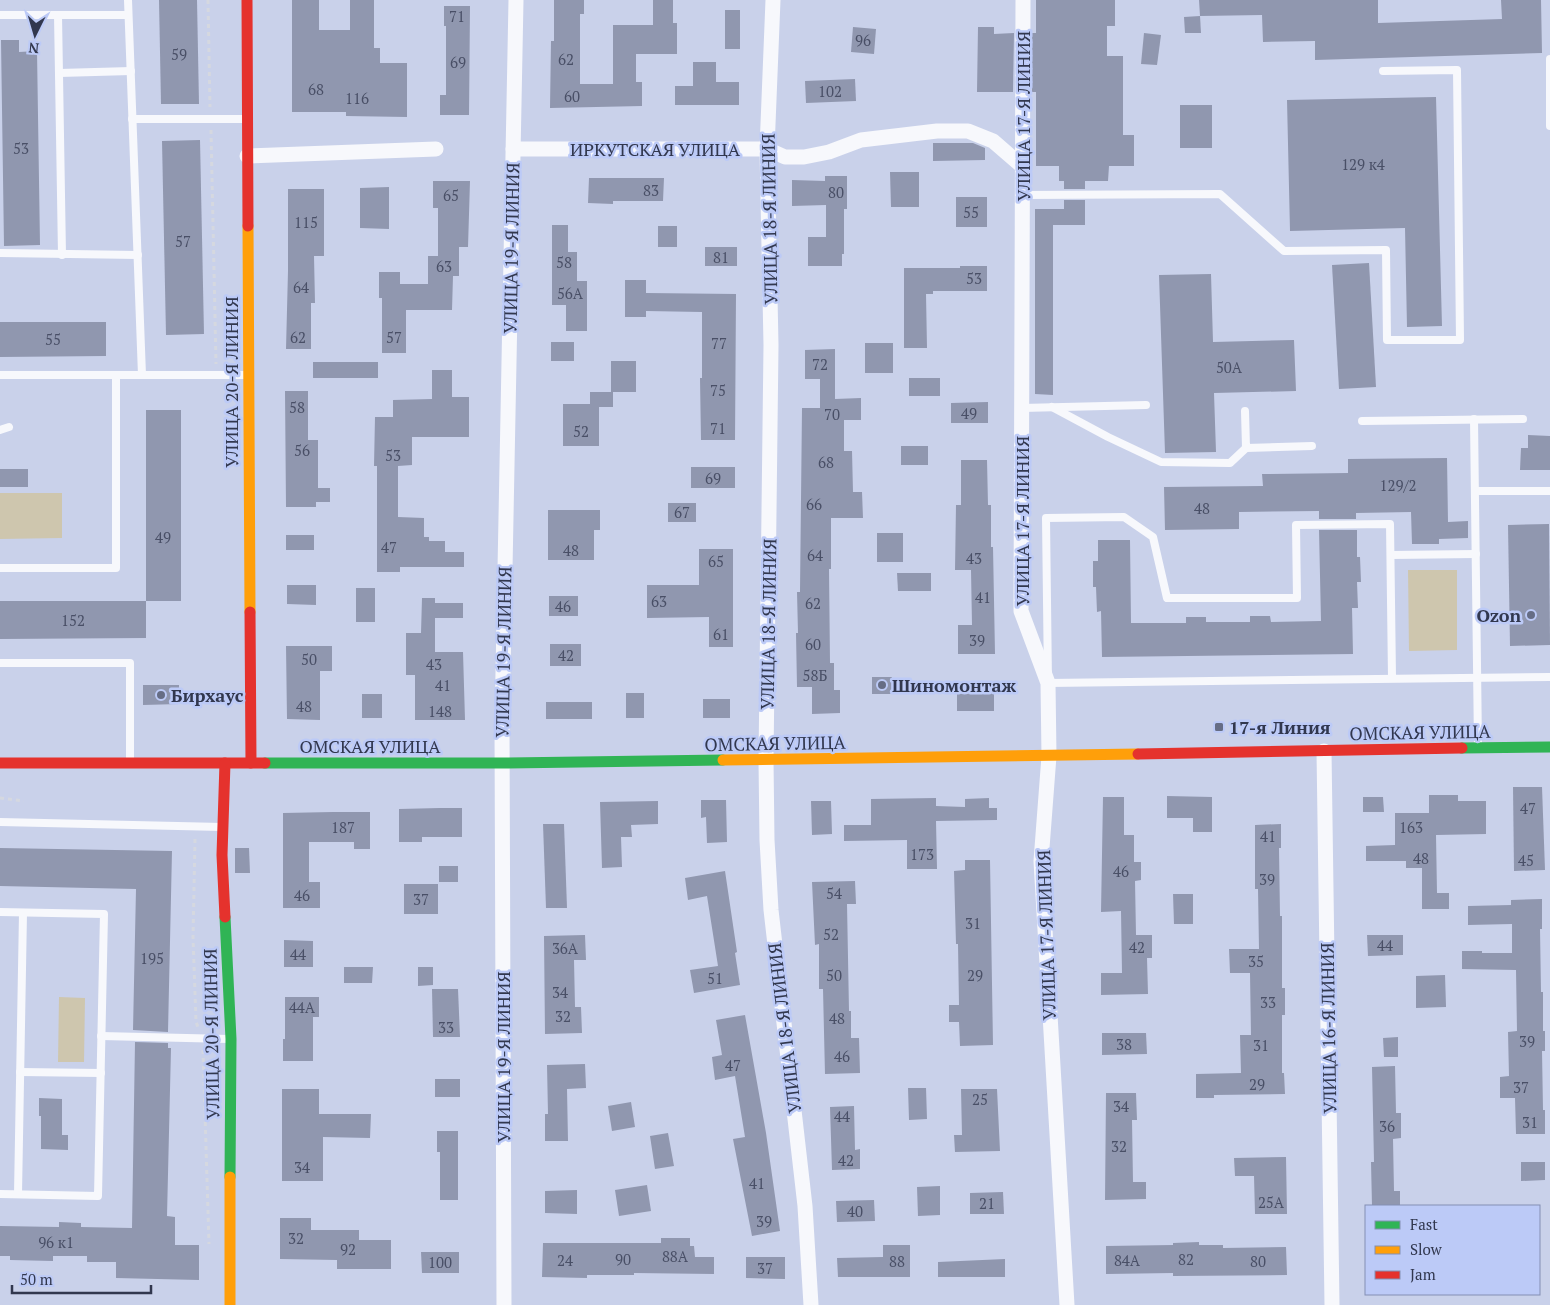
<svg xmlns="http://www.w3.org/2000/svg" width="1550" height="1305" font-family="'PT Serif',serif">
  <rect width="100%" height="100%" fill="#c9d1ea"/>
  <g fill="#cec6ae">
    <polygon points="0,493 62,493 62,538 0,539"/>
    <polygon points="1408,570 1457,570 1457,650 1409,651"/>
    <polygon points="59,997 85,998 84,1062 58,1062"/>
  </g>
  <g fill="#9097af">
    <polygon points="159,0 197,0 199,104 161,104"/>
    <polygon points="292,0 319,0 319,30 350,30 350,0 374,0 374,48 380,48 380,63 407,63 407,117 346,116 346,112 292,112"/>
    <polygon points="554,0 584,0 584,14 580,14 580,84 613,84 613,25 653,25 653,0 673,0 673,23 677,23 677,54 636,54 636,82 642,82 642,106 550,108 551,41 554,41"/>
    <polygon points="1036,0 1115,0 1115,26 1107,26 1107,56 1123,56 1123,135 1134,135 1134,166 1109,166 1108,181 1085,181 1085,189 1064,189 1064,181 1059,181 1059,166 1036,166 1036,92 1032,92 1032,33 1036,33"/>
    <polygon points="1199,0 1378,0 1378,23 1502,19 1501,0 1541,0 1542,53 1315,60 1315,41 1263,42 1262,15 1200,16"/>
    <polygon points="444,6 470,6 469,115 440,115 440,95 446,95 446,26 444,26"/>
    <rect x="725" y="10" width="15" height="39"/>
    <polygon points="1200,16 1201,33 1185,33 1184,17"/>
    <polygon points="853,27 876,29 874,54 851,52"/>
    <polygon points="978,27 994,27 994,34 1014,33 1013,92 977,92"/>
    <polygon points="1144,33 1161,35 1157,65 1141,64"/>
    <polygon points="1,40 19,40 19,52 37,51 40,245 4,246"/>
    <polygon points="693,62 716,62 716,82 739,82 739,105 675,105 675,86 693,86"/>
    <polygon points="855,79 856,101 806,103 805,81"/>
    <polygon points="1436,97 1442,326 1407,327 1405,228 1290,231 1287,100"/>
    <rect x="1180" y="105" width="32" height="43"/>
    <polygon points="200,140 204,334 166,335 162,141"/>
    <polygon points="933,143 973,143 985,148 985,160 933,161"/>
    <polygon points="890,172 919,172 919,207 891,207"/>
    <polygon points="825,176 847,176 847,209 844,209 844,254 842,254 842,266 808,266 808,237 826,237 826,205 792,206 792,180 825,181"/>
    <polygon points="589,178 664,178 663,201 613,201 613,204 588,203"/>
    <polygon points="433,181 470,181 468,247 459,247 459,276 453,276 452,310 406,310 406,353 382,353 382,298 379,298 379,272 400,272 400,284 428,284 428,256 438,256 438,208 433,208"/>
    <polygon points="389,187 389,229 360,228 360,188"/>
    <polygon points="288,189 324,189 324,256 314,256 315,303 311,303 311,349 286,349 288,271"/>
    <rect x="956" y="197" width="31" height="30"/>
    <polygon points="1064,200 1085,200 1085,225 1053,225 1053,395 1035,394 1035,209 1064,209"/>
    <polygon points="552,225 568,225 568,252 577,252 577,281 587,281 587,331 566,331 566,305 552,305"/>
    <rect x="658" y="226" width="19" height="21"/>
    <rect x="705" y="247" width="32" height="19"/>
    <polygon points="1369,263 1376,387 1339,389 1332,265"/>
    <polygon points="960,266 987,266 987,291 933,291 933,294 926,294 927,348 904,348 904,268 960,268"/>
    <polygon points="1211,274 1213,342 1294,340 1296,391 1214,393 1216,452 1165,453 1159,275"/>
    <polygon points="625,280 646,280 646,293 736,294 735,440 701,440 700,378 702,378 702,312 646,311 646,317 625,317"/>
    <polygon points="0,322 106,322 106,356 0,357"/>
    <rect x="551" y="342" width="23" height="19"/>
    <rect x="865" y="343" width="28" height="30"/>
    <polygon points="835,349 835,399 861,398 861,420 844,420 844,451 852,451 853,492 862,492 863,518 831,518 831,569 829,569 830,663 834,663 834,690 840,690 840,713 812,714 812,687 797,687 796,633 798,633 797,592 800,592 802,408 820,408 820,379 805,379 805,350"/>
    <rect x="611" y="361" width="25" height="31"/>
    <rect x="313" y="362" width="65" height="16"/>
    <polygon points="432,370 452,370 452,397 469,397 469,437 412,437 412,465 398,466 398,517 424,518 424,537 429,537 429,541 445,541 445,552 464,552 464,567 400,567 400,572 377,572 377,466 374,466 375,417 393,417 393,400 432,399"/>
    <rect x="909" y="378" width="31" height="18"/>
    <polygon points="285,391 308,391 308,440 318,440 318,488 330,488 330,502 316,502 316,507 286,507"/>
    <polygon points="590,392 613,392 613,407 599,407 599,446 563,446 563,404 590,404"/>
    <polygon points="988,402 988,423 951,423 951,403"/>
    <rect x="146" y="410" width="35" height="191"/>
    <polygon points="1528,435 1550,436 1550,470 1520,470 1521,448 1528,448"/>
    <rect x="901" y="446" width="27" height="19"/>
    <polygon points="1447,458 1448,522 1468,521 1468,538 1439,539 1439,544 1412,544 1411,512 1356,513 1356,519 1319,519 1319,511 1239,512 1239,529 1165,530 1164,487 1263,486 1262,474 1348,473 1348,459"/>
    <polygon points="961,460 987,460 988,505 991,505 991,547 993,547 995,654 958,654 958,625 972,625 971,570 955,570 956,505 961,505"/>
    <rect x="691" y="467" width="44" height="21"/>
    <rect x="0" y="469" width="28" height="18"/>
    <rect x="668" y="503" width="28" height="19"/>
    <polygon points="548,510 600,510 600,530 594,530 594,560 548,560"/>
    <polygon points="1549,524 1550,645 1510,646 1508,525"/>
    <polygon points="1319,530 1357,530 1357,557 1360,557 1361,582 1357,582 1358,608 1352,608 1353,654 1102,657 1101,611 1097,612 1096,587 1093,587 1093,561 1098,561 1098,540 1130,540 1131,623 1186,623 1186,617 1206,617 1206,622 1250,622 1250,616 1270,616 1271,622 1321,621"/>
    <rect x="877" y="533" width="26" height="29"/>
    <rect x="286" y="535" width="28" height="15"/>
    <polygon points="699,549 733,549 733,647 709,647 709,617 647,618 647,585 699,585"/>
    <polygon points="897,573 931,573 931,591 898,591"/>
    <polygon points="287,585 316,585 316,605 287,604"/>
    <rect x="356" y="588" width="19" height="34"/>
    <rect x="549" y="596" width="29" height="20"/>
    <polygon points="422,598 435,598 435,603 463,603 463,618 435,618 435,652 463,652 465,720 415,720 415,675 406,675 406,633 421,633"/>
    <polygon points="0,601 146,601 146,638 0,639"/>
    <rect x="550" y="644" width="31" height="22"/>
    <polygon points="286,646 332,646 332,671 320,671 320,720 287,719"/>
    <rect x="872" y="677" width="20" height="17"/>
    <polygon points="143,685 179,685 179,704 143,705"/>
    <rect x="957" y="691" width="37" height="20"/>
    <rect x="626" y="693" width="18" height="25"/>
    <rect x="362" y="694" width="20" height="24"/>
    <rect x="703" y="699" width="27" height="19"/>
    <rect x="546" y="702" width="46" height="17"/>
    <polygon points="1513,787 1542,787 1545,870 1514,871"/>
    <polygon points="1429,795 1458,795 1458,801 1486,801 1486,834 1436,835 1437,893 1449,893 1449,909 1422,909 1422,868 1406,868 1406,861 1366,861 1366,846 1395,845 1395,813 1429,813"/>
    <polygon points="1167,796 1212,797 1212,832 1193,832 1193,818 1167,818"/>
    <polygon points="1103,797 1124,797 1124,835 1134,835 1134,862 1141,862 1141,880 1135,881 1136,935 1152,935 1152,958 1147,958 1148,994 1101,995 1101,973 1122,973 1121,911 1101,912"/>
    <polygon points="1363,797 1383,797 1384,812 1363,812"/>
    <polygon points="936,798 936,806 965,807 965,799 989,798 989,808 997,808 997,820 936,821 937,869 907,869 907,840 844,841 844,825 871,825 871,799"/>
    <polygon points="701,800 726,800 727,842 707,843 706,817 701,818"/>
    <polygon points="658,801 658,824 631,825 632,837 621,837 622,867 602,868 600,802"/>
    <polygon points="811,801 831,801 832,834 812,835"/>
    <polygon points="440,808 462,808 462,837 422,837 422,842 399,842 399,809"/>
    <polygon points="333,812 370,812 370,849 354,849 354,842 309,842 309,882 320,882 320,908 283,908 283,813"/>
    <polygon points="543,824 564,824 567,908 546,908"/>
    <polygon points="1281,824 1281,848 1279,848 1280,916 1282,916 1282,988 1285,988 1285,1015 1282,1015 1282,1073 1284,1073 1285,1094 1214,1095 1214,1098 1196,1098 1196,1074 1241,1073 1240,1035 1251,1035 1250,973 1230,973 1229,949 1259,949 1258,889 1255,889 1255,825"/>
    <polygon points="0,848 172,851 168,1032 133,1030 136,889 0,886"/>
    <polygon points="235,848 249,848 250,873 235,873"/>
    <polygon points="965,860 990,860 993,1045 960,1046 959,1022 949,1022 949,1005 959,1005 958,944 956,944 954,871 965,870"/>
    <rect x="439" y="866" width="19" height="16"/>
    <polygon points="725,871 737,952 735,953 740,985 694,993 690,970 718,966 707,896 688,900 685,878"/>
    <polygon points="855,881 856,904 847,904 849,1011 851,1011 851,1038 859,1038 860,1073 825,1074 823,989 819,989 819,944 815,945 812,882"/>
    <rect x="404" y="884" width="34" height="30"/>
    <polygon points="1173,894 1193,894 1193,924 1174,924"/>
    <polygon points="1542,899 1542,929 1540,929 1541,992 1543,992 1543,1031 1545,1031 1545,1051 1542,1051 1543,1110 1545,1110 1545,1134 1516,1134 1515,1098 1500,1098 1500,1077 1509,1076 1508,1032 1517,1031 1516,970 1462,969 1462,951 1482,951 1482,953 1512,953 1512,924 1468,925 1468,906 1511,905 1511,900"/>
    <polygon points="585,935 586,960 574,960 575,1007 581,1007 582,1033 545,1034 544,936"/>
    <polygon points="1367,935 1403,935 1403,955 1368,956"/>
    <polygon points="284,940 313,941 313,967 284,967"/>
    <polygon points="344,967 373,967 372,983 344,983"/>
    <polygon points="418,967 433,967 433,985 418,986"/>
    <polygon points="1445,975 1446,1007 1416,1008 1416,976"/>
    <polygon points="432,989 458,989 460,1037 433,1037"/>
    <polygon points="285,997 319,997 319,1017 313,1017 313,1061 283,1061 283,1039 285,1039"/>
    <polygon points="745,1015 766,1133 780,1231 752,1236 733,1139 745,1137 735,1076 715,1080 712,1057 722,1055 716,1020"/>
    <polygon points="1102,1033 1146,1033 1147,1054 1102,1055"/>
    <polygon points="1398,1037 1398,1057 1384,1057 1383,1038"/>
    <polygon points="135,1042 168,1043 168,1048 171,1048 167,1216 175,1217 175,1245 199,1245 199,1280 116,1278 116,1262 87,1262 87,1256 53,1256 53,1261 10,1260 10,1256 0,1256 0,1226 59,1227 59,1222 81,1223 81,1227 132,1228"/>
    <polygon points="585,1064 586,1088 567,1089 568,1141 545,1141 545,1114 548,1114 547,1065"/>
    <polygon points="1395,1066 1396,1113 1401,1113 1401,1138 1393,1139 1394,1191 1400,1191 1400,1206 1372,1206 1371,1162 1374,1162 1372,1067"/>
    <rect x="435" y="1079" width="25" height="18"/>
    <polygon points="908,1088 926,1088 927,1119 909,1120"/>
    <polygon points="282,1089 319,1089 319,1114 371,1114 370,1138 323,1137 323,1181 282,1181"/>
    <polygon points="961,1089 997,1089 1000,1151 955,1152 954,1135 962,1135"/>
    <polygon points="1106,1093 1136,1093 1137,1120 1132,1120 1133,1182 1146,1182 1146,1199 1105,1200"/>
    <polygon points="39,1098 62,1099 62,1135 68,1135 68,1150 41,1149 41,1116 39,1116"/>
    <polygon points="631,1102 635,1127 612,1131 608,1106"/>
    <polygon points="854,1106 855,1150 860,1149 860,1169 832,1170 830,1107"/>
    <polygon points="437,1131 458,1131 458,1200 440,1200 440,1152 437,1152"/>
    <polygon points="668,1133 674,1166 655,1169 650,1136"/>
    <polygon points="1286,1157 1287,1214 1255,1214 1254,1176 1235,1176 1234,1158"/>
    <polygon points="1521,1162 1545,1162 1545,1180 1521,1181"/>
    <polygon points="647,1185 651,1211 619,1216 615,1190"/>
    <polygon points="940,1186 940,1215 918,1216 917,1187"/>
    <polygon points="577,1190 577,1214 545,1213 545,1191"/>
    <polygon points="1003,1192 1004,1214 970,1214 970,1193"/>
    <polygon points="874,1200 875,1221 837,1222 836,1201"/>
    <polygon points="280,1218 311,1218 311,1230 359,1230 359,1240 391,1240 391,1269 337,1269 337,1260 280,1259"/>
    <polygon points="661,1238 690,1238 690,1246 694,1246 695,1257 714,1257 714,1274 634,1273 634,1275 587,1275 587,1278 542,1277 543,1243 661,1243"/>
    <polygon points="1199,1242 1199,1245 1223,1245 1223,1248 1286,1247 1287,1275 1173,1276 1173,1273 1106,1274 1106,1246 1173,1245 1173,1243"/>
    <polygon points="883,1245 910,1245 910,1277 838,1277 837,1258 883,1257"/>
    <polygon points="421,1252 459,1252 459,1273 422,1273"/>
    <polygon points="746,1257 785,1257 785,1279 746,1278"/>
    <polygon points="1005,1259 1005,1277 938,1277 938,1262"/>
  </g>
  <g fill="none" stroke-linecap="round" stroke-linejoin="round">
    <g stroke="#d5d8e0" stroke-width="3" stroke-dasharray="4 4" stroke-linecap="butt">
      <polyline points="208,0 210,107"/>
      <polyline points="211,130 216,364"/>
      <polyline points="0,798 24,801"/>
      <polyline points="195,839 193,937 196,1022 198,1027"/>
      <polyline points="203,1050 209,1244"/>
    </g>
    <g stroke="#f7f8fc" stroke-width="8">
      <polyline points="128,0 142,375"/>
      <polyline points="0,15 128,15"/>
      <polyline points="58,15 62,255"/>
      <polyline points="59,73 131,71"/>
      <polyline points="132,119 245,119"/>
      <polyline points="1550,126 1550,59"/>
      <polyline points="1022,195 1220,194 1284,251 1386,250 1387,340 1460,340 1457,70 1383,71"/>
      <polyline points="0,253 138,255"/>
      <polyline points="0,375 247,375"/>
      <polyline points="1052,407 1108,437 1161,462 1230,463 1246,448"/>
      <polyline points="1022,408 1146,405"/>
      <polyline points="1245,411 1246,448 1312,446"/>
      <polyline points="1474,419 1478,746"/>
      <polyline points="1362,421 1523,419"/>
      <polyline points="0,430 9,427"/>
      <polyline points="1475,491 1550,491"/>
      <polyline points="1391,555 1476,554"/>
      <polyline points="0,568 116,568 116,375"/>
      <polyline points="0,663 130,663 130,762"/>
      <polyline points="1392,678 1390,524 1296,525 1297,598 1167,598 1153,537 1124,517 1046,518 1048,683 1550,677"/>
      <polyline points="0,822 222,827"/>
      <polyline points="0,912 104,914 98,1196 0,1194"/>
      <polyline points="101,1036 229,1039"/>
      <polyline points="20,1072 101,1073"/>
      <polyline points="18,1194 23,913"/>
    </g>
    <g stroke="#f7f8fc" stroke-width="15">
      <polyline points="773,0 767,149 771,345 766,760 767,840 771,910 805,1206 811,1305"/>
      <polyline points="1023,0 1021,611 1048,683 1049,756 1041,861 1067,1305"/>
      <polyline points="513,149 767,149 785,157 804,157 829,152 861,140 937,131 968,131 993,141 1022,166"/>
      <polyline points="247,156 436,149"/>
      <polyline points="1324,751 1332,1305"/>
      <polyline points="504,1305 502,724 516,0"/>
    </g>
    <g stroke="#30b455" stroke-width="11">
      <polyline points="1462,748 1550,747"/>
      <polyline points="265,763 502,763 723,760"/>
      <polyline points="225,917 231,1039 230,1177"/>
    </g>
    <g stroke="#ff9f0a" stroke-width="11">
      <polyline points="248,226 250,612"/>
      <polyline points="723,760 1138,754"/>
      <polyline points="230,1305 230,1177"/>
    </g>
    <g stroke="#e5322d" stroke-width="11">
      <polyline points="247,0 248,226"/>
      <polyline points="250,612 251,763"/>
      <polyline points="1138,754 1462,748"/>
      <polyline points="0,763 265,763"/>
      <polyline points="225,763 222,855 225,917"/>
    </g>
  </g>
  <g fill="#666d85" stroke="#bccaf7" stroke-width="2">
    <circle cx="1531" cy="615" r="5"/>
    <circle cx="882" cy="685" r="5"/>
    <circle cx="161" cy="695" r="5"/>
    <rect x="1214" y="722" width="10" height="10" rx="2.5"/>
  </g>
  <g text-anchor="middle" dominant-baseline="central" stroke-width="5" stroke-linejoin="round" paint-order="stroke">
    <g font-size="15" fill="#494f66">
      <text x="457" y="16">71</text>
      <text x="863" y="40">96</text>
      <text x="179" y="54">59</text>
      <text x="566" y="59">62</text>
      <text x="458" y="62">69</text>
      <text x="316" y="89">68</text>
      <text x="830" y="91">102</text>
      <text x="572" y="96">60</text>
      <text x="357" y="98">116</text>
      <text x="21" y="148">53</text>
      <text x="1363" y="164">129 к4</text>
      <text x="651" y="190">83</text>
      <text x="836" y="192">80</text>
      <text x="451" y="195">65</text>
      <text x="971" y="212">55</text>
      <text x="306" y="222">115</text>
      <text x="183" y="241">57</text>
      <text x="721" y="257">81</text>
      <text x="564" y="262">58</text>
      <text x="444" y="266">63</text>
      <text x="974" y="278">53</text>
      <text x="301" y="287">64</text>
      <text x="570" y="293">56А</text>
      <text x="298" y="337">62</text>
      <text x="394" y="337">57</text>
      <text x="53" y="339">55</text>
      <text x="719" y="343">77</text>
      <text x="820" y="364">72</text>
      <text x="1229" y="367">50А</text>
      <text x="718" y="390">75</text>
      <text x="297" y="407">58</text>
      <text x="969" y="413">49</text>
      <text x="832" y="414">70</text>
      <text x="718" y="428">71</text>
      <text x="581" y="431">52</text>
      <text x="302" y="450">56</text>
      <text x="393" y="455">53</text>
      <text x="826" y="462">68</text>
      <text x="713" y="478">69</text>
      <text x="1398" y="485">129/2</text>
      <text x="814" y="504">66</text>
      <text x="1202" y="508">48</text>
      <text x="682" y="512">67</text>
      <text x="163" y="537">49</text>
      <text x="389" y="547">47</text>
      <text x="571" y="550">48</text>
      <text x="815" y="555">64</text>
      <text x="974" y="558">43</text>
      <text x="716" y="561">65</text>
      <text x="983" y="597">41</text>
      <text x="659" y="601">63</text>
      <text x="813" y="603">62</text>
      <text x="563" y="606">46</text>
      <text x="73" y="620">152</text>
      <text x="721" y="634">61</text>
      <text x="977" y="640">39</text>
      <text x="813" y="644">60</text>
      <text x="566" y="655">42</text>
      <text x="309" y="659">50</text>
      <text x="434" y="664">43</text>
      <text x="815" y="675">58Б</text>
      <text x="443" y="685">41</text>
      <text x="304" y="706">48</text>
      <text x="440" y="711">148</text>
      <text x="1528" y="808">47</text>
      <text x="343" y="827">187</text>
      <text x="1411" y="827">163</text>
      <text x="1268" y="836">41</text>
      <text x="922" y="854">173</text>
      <text x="1421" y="858">48</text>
      <text x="1526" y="860">45</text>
      <text x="1121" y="871">46</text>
      <text x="1267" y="879">39</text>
      <text x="834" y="893">54</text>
      <text x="302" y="895">46</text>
      <text x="421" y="899">37</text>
      <text x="973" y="923">31</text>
      <text x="831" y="934">52</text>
      <text x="1385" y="945">44</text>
      <text x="1137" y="947">42</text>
      <text x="565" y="948">36А</text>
      <text x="298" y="954">44</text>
      <text x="152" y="958">195</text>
      <text x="1256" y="961">35</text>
      <text x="834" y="975">50</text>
      <text x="975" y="975">29</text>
      <text x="715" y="978">51</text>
      <text x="560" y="992">34</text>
      <text x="1268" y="1002">33</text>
      <text x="302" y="1007">44А</text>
      <text x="563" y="1016">32</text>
      <text x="837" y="1018">48</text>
      <text x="446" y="1027">33</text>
      <text x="1527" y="1041">39</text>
      <text x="1124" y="1044">38</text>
      <text x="1261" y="1045">31</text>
      <text x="842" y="1056">46</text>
      <text x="733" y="1065">47</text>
      <text x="1257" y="1084">29</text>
      <text x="1521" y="1087">37</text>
      <text x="980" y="1099">25</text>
      <text x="1121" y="1106">34</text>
      <text x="842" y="1116">44</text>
      <text x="1530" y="1122">31</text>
      <text x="1387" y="1126">36</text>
      <text x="1119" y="1146">32</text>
      <text x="846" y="1160">42</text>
      <text x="302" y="1167">34</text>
      <text x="757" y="1183">41</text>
      <text x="1271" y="1202">25А</text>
      <text x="987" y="1203">21</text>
      <text x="855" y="1211">40</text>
      <text x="764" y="1221">39</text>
      <text x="296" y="1238">32</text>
      <text x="56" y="1242">96 к1</text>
      <text x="348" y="1249">92</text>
      <text x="675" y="1256">88А</text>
      <text x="623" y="1259">90</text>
      <text x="1186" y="1259">82</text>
      <text x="565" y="1260">24</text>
      <text x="1127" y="1260">84А</text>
      <text x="897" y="1261">88</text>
      <text x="1258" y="1261">80</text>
      <text x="440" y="1262">100</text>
      <text x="765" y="1268">37</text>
    </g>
    <g font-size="18" fill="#31374e" stroke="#bccaf7">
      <text transform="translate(1023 116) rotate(-90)">УЛИЦА 17-Я ЛИНИЯ</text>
      <text x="655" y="149">ИРКУТСКАЯ УЛИЦА</text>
      <text transform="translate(769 219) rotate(-91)">УЛИЦА 18-Я ЛИНИЯ</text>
      <text transform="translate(511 248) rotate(-89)">УЛИЦА 19-Я ЛИНИЯ</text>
      <text transform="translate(231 382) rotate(-90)">УЛИЦА 20-Я ЛИНИЯ</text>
      <text transform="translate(1022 521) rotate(-90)">УЛИЦА 17-Я ЛИНИЯ</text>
      <text transform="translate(768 624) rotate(-89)">УЛИЦА 18-Я ЛИНИЯ</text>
      <text transform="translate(503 652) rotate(-89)">УЛИЦА 19-Я ЛИНИЯ</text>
      <text transform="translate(1420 732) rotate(-1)">ОМСКАЯ УЛИЦА</text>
      <text transform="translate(775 743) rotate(-1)">ОМСКАЯ УЛИЦА</text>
      <text x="370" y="746">ОМСКАЯ УЛИЦА</text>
      <text transform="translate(1046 935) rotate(-92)">УЛИЦА 17-Я ЛИНИЯ</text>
      <text transform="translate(784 1028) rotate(-97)">УЛИЦА 18-Я ЛИНИЯ</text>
      <text transform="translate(1328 1028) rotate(-91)">УЛИЦА 16-Я ЛИНИЯ</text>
      <text transform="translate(211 1034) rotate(-91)">УЛИЦА 20-Я ЛИНИЯ</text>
      <text transform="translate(503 1057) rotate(-90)">УЛИЦА 19-Я ЛИНИЯ</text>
    </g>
    <g font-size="18" font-weight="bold" fill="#31374e" stroke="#bccaf7" text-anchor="start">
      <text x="1521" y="615" text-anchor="end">Ozon</text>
      <text x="892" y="685">Шиномонтаж</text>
      <text x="171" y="695">Бирхаус</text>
      <text x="1229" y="727">17-я Линия</text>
    </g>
  </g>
  <rect x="1365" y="1205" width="175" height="90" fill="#bccaf7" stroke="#848fb3"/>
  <rect x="1375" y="1221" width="25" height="8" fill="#30b455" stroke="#848fb3"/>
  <text x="1410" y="1230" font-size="15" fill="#31374e">Fast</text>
  <rect x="1375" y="1246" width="25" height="8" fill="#ff9f0a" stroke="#848fb3"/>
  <text x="1410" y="1255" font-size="15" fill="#31374e">Slow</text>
  <rect x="1375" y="1271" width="25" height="8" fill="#e5322d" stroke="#848fb3"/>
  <text x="1410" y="1280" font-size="15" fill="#31374e">Jam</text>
  <g transform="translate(35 35) rotate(185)" stroke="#bccaf7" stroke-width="4" paint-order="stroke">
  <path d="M0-4L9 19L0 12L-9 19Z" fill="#31374e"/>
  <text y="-8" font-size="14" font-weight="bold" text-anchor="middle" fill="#31374e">N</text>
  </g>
  <path d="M12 1285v8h139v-8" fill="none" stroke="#31374e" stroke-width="2.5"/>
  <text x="20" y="1285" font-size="15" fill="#31374e" stroke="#bccaf7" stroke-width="4" paint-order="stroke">50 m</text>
</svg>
